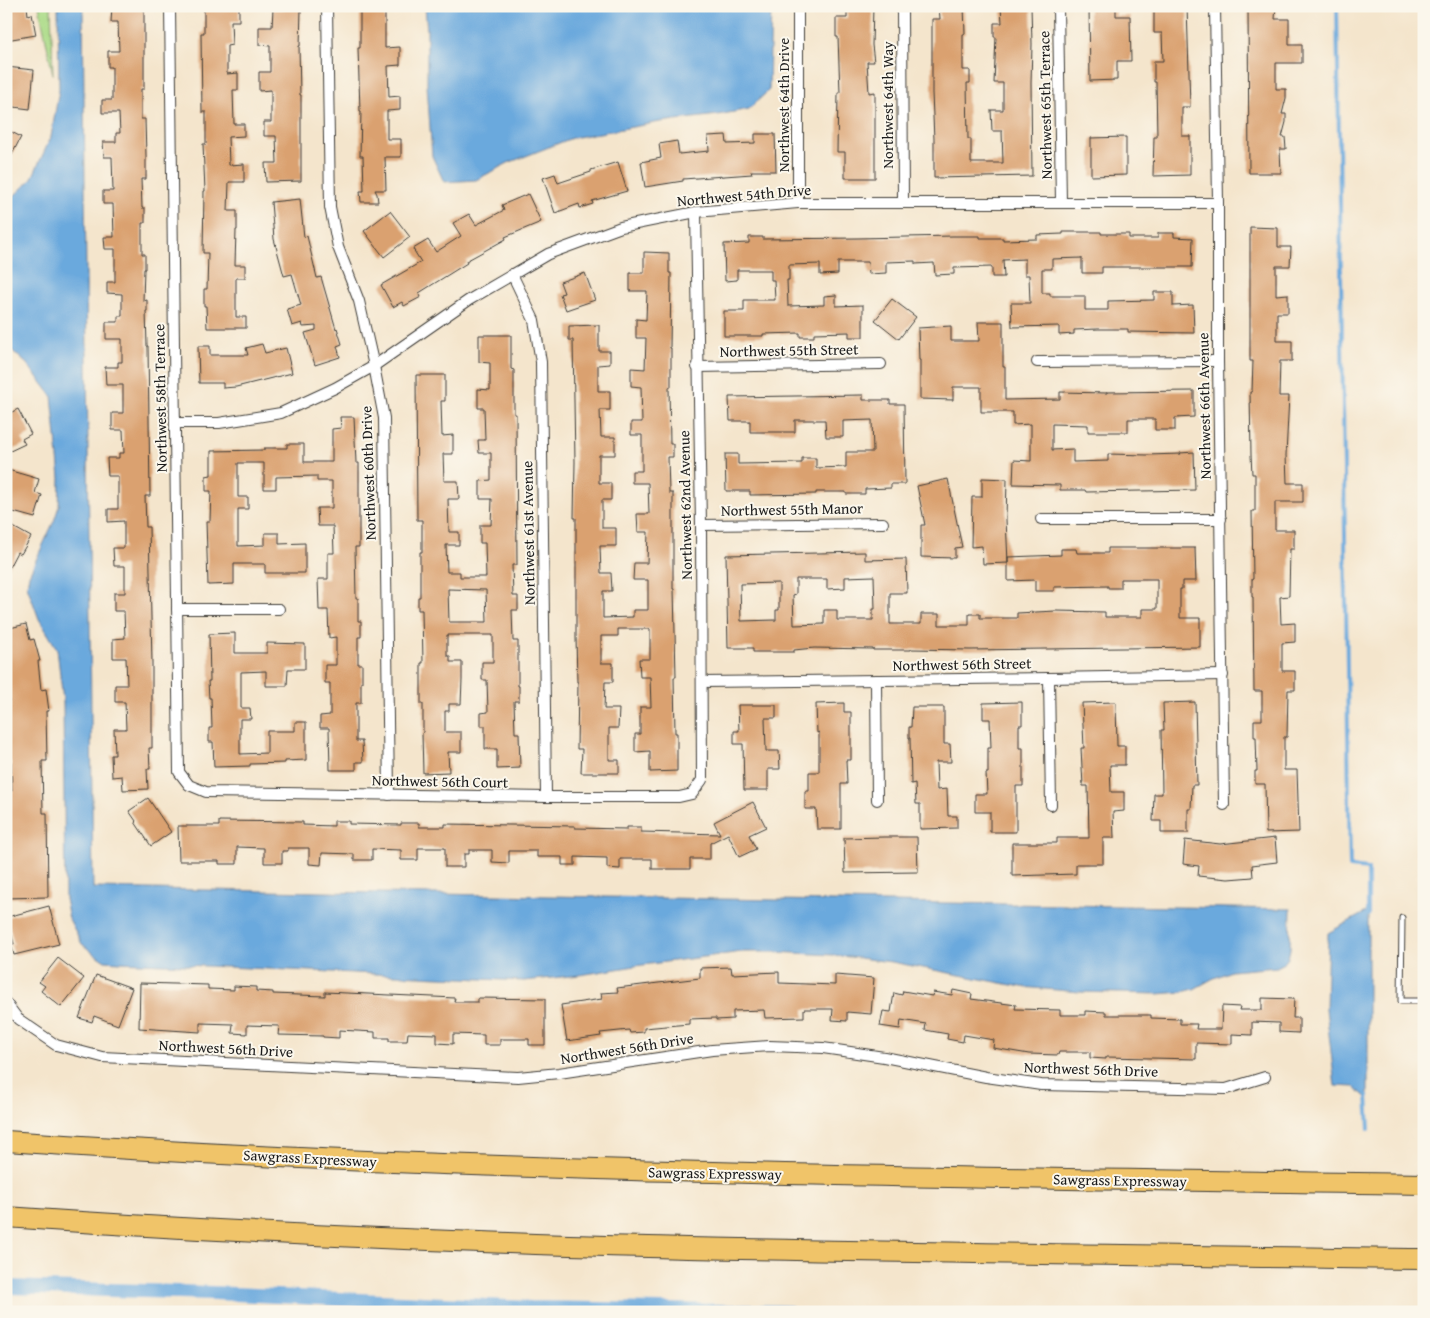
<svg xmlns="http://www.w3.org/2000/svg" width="1430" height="1318" font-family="'Gentium Book Plus',serif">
  <rect width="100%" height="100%" fill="#fbf7ec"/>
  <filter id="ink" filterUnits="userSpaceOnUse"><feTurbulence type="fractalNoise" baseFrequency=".02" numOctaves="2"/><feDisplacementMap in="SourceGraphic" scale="10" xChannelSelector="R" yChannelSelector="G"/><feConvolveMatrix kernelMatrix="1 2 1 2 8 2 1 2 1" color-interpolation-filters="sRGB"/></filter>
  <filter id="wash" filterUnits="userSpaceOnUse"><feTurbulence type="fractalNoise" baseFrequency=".0096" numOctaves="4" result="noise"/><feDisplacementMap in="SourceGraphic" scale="20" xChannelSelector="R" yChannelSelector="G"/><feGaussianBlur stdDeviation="1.12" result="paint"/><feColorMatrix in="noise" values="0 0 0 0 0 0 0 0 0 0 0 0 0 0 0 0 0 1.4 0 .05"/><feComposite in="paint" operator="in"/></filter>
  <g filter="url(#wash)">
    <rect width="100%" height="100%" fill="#f4e5cc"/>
    <polygon fill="#acdb88" stroke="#647c52" points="39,6 51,6 53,75"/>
    <g fill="#6ba9dd" stroke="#44627c">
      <polygon points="58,6 83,6 93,888 1291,909 1290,949 1288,958 1285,962 1277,967 1231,971 1212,979 1194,989 1182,992 1158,994 1080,992 1022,987 892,962 833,955 774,952 742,952 635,966 580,975 524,981 120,962 105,961 93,953 82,944 69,919 65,899 63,700 57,649 39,619 27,586 29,575 54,521 59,506 60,478 52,396 27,364 6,345 6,203 31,180 51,137 59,90"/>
      <polygon points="425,6 771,6 769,90 749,109 718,115 660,122 572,138 508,163 476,180 444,182 432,156 427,85 427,31"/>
      <polygon points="1368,911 1368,1099 1354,1087 1335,1086 1326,1009 1328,933"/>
    </g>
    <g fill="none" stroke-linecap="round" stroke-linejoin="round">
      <g stroke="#6ba9dd" stroke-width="4">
        <polyline points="1337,6 1350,867 1368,869 1368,915"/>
        <polyline points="1367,1095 1369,1129"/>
      </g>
      <polyline stroke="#6ba9dd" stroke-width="14" points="6,1287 214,1293 531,1308 789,1312"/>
    </g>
    <g id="blocks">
      <g fill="#daa16f" fill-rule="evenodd">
        <polygon points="6,6 27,6 28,15 32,14 36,35 6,40"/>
        <polygon points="112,6 144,6 144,89 141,89 141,119 145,119 146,156 146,179 141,179 142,208 145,208 145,223 142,223 142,254 145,254 145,269 144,269 143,301 147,300 147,311 146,311 147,346 148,346 150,496 145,496 146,527 149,527 152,663 152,748 149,748 150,769 147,769 148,789 123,790 122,776 112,777 111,755 115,755 114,729 126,729 125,702 115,702 115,685 127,685 126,658 113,658 113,639 125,638 124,611 114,611 114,593 125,593 125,566 114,566 113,548 124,548 124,521 108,522 108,509 118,509 118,476 108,476 107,458 119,458 119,453 124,453 123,430 112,430 112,413 123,413 123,385 106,385 105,367 118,367 118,362 122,362 122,339 106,339 106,322 118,322 118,316 122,316 122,294 107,293 107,282 115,282 115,249 105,249 104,237 114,237 113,204 103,204 103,191 113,191 112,157 104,157 103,142 116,142 116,133 120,133 119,113 102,113 102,100 112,100 112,67 108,67 108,51 119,51 118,22 111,22"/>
        <polygon points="360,6 385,6 385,48 400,47 400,65 388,66 389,97 400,96 400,110 387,111 387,139 401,139 401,157 385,157 386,190 375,190 377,194 378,202 361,202 360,191 364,191 363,156 360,156 361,111 360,111 358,48 360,48"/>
        <polygon points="847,6 873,6 872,45 874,62 867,62 869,93 875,92 875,178 845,178 845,152 837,152 838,93 840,93 838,37 836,37 836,18 847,18"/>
        <polygon points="939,6 964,6 965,34 963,34 963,70 970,70 970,83 967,83 968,139 971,139 971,163 1003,163 1002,131 992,131 991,110 1003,110 1003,83 994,83 996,37 994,37 994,23 1002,23 1001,6 1031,6 1032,44 1031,83 1032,176 934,178 934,139 932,93 932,19 940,19"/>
        <polygon points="1089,6 1116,6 1116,16 1130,16 1131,61 1117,61 1117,80 1090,81"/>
        <polygon points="1154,6 1187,6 1190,107 1182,107 1182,136 1190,136 1190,175 1153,176 1154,137 1157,137 1156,82 1154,82 1154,61 1163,61 1162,33 1154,33"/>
        <polygon points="1248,6 1276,6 1275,19 1289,19 1289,45 1302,45 1302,63 1276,63 1276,89 1286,89 1286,98 1282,114 1286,114 1286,122 1282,137 1285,137 1286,149 1280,149 1281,173 1249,173"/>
        <polygon points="239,7 239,21 231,21 232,45 227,46 227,74 238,73 238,90 233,90 234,124 244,124 244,136 228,137 229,165 244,164 244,182 229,182 228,211 237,211 237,230 236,230 235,265 245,265 245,278 236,278 236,317 246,317 246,328 207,328 206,306 204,306 204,289 207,289 208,253 203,253 204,191 205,191 203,144 206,144 206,112 202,112 201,33 204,33 204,8"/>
        <polygon points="273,9 301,9 300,46 299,46 300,95 301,95 301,181 266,182 265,163 277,163 276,136 264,136 264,122 271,122 271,90 259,91 259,72 270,72 270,46 259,45 259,27 272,27"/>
        <polygon points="6,67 34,70 30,109 6,106"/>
        <polygon points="6,129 21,137 6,166"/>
        <polygon points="755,134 775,134 776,171 751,171 752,174 683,179 683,181 645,187 641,162 661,158 659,144 677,141 679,154 709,151 708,136 726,135 727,144 755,143"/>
        <polygon points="1126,137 1126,175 1091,176 1091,138"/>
        <polygon points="618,162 627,191 592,201 593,204 580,208 579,204 555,213 543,178 555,174 558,183 591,172 591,170"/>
        <polygon points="528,194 541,222 505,237 506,239 466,261 467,263 419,293 421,297 404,306 402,302 393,307 381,285 421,262 413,249 428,240 436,252 461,236 453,223 469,214 476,225 504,210 502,205"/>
        <polygon points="300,199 304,237 307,236 317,278 321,277 336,329 337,328 342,344 337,346 340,357 315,365 305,333 316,330 316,326 303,327 302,323 292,326 287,309 301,305 292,274 284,276 274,239 271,202"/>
        <polygon points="390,211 410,237 384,257 364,231"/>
        <polygon points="1250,227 1278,228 1278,247 1291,247 1290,266 1276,266 1276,295 1288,294 1288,313 1277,313 1277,341 1292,341 1292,361 1280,361 1279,396 1289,396 1286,455 1287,483 1303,483 1303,502 1275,502 1275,530 1294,530 1294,549 1290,549 1289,596 1280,597 1281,624 1295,623 1295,642 1282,643 1282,671 1295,671 1295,690 1288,690 1287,737 1284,737 1284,770 1297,770 1299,832 1266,833 1265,784 1255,784 1255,771 1257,771 1256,737 1254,737 1254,720 1262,720 1262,691 1254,691 1253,597 1252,597 1252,579 1253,579 1252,511 1255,511 1255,474 1252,474 1251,455 1250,392 1252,392 1253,361 1250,361"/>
        <polygon points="1063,232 1101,232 1101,234 1129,234 1129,238 1158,238 1158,233 1174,233 1174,237 1193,238 1192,267 1102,267 1102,273 1082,273 1082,258 1052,259 1052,269 1042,269 1042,293 1050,293 1050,296 1085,296 1085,310 1108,310 1108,301 1154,300 1154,292 1173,292 1173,306 1193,305 1194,333 1128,332 1128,329 1098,329 1074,330 1074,334 1059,335 1059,326 1012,327 1011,303 1030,303 1029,275 1025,275 1025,259 1003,260 1004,277 992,277 992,267 954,268 954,274 935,275 934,263 915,264 915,261 886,262 886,273 869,274 868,262 838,262 838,274 820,275 820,264 789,265 789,280 787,280 788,306 824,305 824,296 836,295 836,306 863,305 863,337 849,337 849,332 814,333 814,337 800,337 800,333 763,334 763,336 724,336 724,311 744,311 744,300 775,300 774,280 771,280 771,270 737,270 737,280 725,281 724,244 749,243 749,237 763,237 763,239 858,238 953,236 980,236 980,238 1003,238 1003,240 1037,239 1037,235 1063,234"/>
        <polygon points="644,252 669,253 669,273 671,273 670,348 671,348 671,387 669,387 670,444 673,444 673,457 668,457 669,493 673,493 673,589 674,589 676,677 674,677 675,733 677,733 677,771 650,772 650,751 635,752 635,734 640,734 640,707 651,707 650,677 640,677 639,659 650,659 650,629 618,629 618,636 601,636 601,663 613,663 613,682 605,682 604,709 619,709 618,728 609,728 609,760 619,760 619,773 581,773 582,749 577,749 578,682 577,682 576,637 576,518 574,518 575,462 573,340 569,340 569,326 599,325 599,351 610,351 610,364 598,365 598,391 610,391 610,410 600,410 601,437 615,437 615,455 599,455 599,483 611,483 611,500 602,500 602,528 616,528 616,546 600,546 601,573 611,573 612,591 603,591 603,618 633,617 633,610 648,610 648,580 633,580 634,563 647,563 648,532 638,532 637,514 649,514 648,483 632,483 632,471 642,471 642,435 631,435 631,422 642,422 641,387 631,386 631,368 645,369 646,338 636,338 636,319 646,320 647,291 630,291 630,273 644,273"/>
        <polygon points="585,273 595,300 566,310 560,294 564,293 560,282"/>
        <polygon points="892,299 916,317 899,339 875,320"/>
        <polygon points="978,322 1003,322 1003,367 1005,367 1005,400 1060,399 1060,392 1107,393 1107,392 1194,391 1194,417 1175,418 1175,430 1155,430 1155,419 1128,419 1128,432 1088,432 1088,425 1052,424 1052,450 1073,449 1073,462 1108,461 1108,454 1147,455 1181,454 1180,453 1194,452 1195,490 1086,492 1085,490 1060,490 1060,485 1013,484 1014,460 1031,461 1031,424 1013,425 1013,412 981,412 981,387 953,387 953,400 920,399 920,360 919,360 918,328 951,326 951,341 979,341"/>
        <path d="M 479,335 L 511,335 L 511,369 L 514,370 L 514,414 L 516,414 L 517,565 L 512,565 L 513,596 L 518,596 L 518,610 L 512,610 L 513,641 L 518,641 L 518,686 L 519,686 L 519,701 L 514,701 L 515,733 L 519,733 L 520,768 L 497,769 L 497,749 L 485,749 L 485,726 L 481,726 L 481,713 L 488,712 L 487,680 L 482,680 L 482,662 L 493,662 L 493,635 L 447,635 L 447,656 L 450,656 L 450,662 L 462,662 L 462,680 L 461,704 L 449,704 L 449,711 L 445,711 L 445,732 L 461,732 L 461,752 L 448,752 L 449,772 L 423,773 L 422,733 L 423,733 L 423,704 L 421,704 L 421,663 L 423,663 L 422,610 L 418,610 L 418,597 L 420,597 L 420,552 L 422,552 L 422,520 L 417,520 L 416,375 L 445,375 L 445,401 L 441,401 L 442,436 L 453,435 L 453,454 L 443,454 L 444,481 L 458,481 L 459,499 L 448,499 L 449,532 L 459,532 L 459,545 L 446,545 L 447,572 L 460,572 L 460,577 L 486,577 L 485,543 L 480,543 L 480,525 L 491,525 L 492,499 L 480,499 L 480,481 L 491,480 L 491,453 L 479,453 L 478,440 L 485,440 L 484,408 L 478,408 L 478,389 L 490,390 L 490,363 L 479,362 ZM 448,589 L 486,590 L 487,622 L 449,622 Z"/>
        <polygon points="262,344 265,353 286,348 292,373 236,387 223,388 223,383 199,383 198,346 210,346 210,355 248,355 246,348"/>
        <polygon points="863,395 863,400 890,400 890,404 904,404 905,484 891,484 891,488 865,489 865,494 846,494 846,492 816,492 816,494 750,495 750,491 726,491 725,454 738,454 738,464 802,463 802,458 816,458 816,468 846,467 846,452 873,452 872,420 843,421 843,437 826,437 825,420 795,420 795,432 750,432 750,421 730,421 729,397"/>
        <polygon points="18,409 31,434 22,439 25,444 6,453 6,415"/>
        <polygon points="340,417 354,417 356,463 359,463 359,547 355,547 356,598 358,598 358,621 361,621 361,637 358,637 358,664 362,664 362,682 361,682 361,703 356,703 356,741 362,741 363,762 356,762 356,770 330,770 329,728 320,728 320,716 330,715 330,683 325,683 325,665 336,665 336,637 329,638 328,610 319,610 318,579 328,579 328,553 334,553 333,526 318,526 317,508 332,508 332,481 317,481 317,476 276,477 276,489 264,489 264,463 238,463 238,497 248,497 248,509 238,509 238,546 265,545 265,533 279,533 279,544 305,543 305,573 265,573 265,564 234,564 234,584 208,585 206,521 210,521 211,491 206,491 206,476 211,475 211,451 264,450 264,448 287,448 287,444 304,444 304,462 332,462 332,429 341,428"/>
        <polygon points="8,470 39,479 35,493 42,495 35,518 6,510 6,476"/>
        <polygon points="982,478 1007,479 1006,519 1008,563 983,564 982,546 971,547 972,497 982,497"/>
        <polygon points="948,479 962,547 955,548 955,558 921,557 921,525 925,525 917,486"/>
        <polygon points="6,523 31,537 21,554 17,552 6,573"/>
        <path d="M 1108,548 L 1195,548 L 1196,581 L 1182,581 L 1182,589 L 1180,589 L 1180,618 L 1200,618 L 1200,647 L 970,650 L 911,649 L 911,650 L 873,650 L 873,649 L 814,648 L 794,650 L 794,652 L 753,652 L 753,648 L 728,648 L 726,555 L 865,552 L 865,560 L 906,559 L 907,593 L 890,593 L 890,624 L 921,624 L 921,614 L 939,614 L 939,625 L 969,625 L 969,614 L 980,614 L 980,618 L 1017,618 L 1017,613 L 1056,611 L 1105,612 L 1105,617 L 1142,617 L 1142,609 L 1157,609 L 1157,579 L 1121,579 L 1121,588 L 1108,588 L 1108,586 L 1054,587 L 1054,591 L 1035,591 L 1035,580 L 1008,581 L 1008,557 L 1061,555 L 1061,549 L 1076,549 L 1077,553 L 1108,553 ZM 874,576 L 875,609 L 873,609 L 873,620 L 837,620 L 837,610 L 824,610 L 824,624 L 794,625 L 793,595 L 796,594 L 796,579 L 827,579 L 827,589 L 845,588 L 845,577 ZM 779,583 L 779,610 L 776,610 L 776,620 L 741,621 L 740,584 Z"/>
        <polygon points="26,624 30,640 34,639 40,661 38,661 41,690 46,689 49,711 46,711 47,761 42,761 43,813 47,813 48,897 6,898 6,791 12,791 11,762 6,762 6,701 9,701 6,677 6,629"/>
        <polygon points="235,633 235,653 267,653 267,643 305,644 305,669 288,669 287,686 266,686 266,671 241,672 241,708 250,708 251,719 240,719 240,754 267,753 267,731 295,731 295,722 306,722 306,760 285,761 285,763 250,764 250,766 214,767 213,742 209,742 209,728 212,728 211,698 209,698 208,681 210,681 209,634"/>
        <polygon points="1022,702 1022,725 1019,725 1019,748 1023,748 1023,786 1016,786 1016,832 990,832 990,812 975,812 975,794 987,794 986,773 988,773 988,748 991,748 990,719 983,719 983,703"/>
        <polygon points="1116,702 1117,746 1125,746 1125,765 1110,765 1111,792 1124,792 1124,811 1113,812 1114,838 1103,838 1103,864 1076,864 1076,874 1012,876 1012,843 1057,843 1057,838 1089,838 1088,786 1083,786 1081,748 1084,748 1082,703"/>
        <polygon points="1195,702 1197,785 1192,785 1191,809 1188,809 1188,833 1161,833 1161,821 1153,821 1154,794 1162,794 1161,730 1164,730 1163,703"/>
        <polygon points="844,703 844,712 851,712 851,760 846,760 847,784 841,784 841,829 817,829 816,809 805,809 805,791 809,791 809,772 819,772 819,732 817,733 816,704"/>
        <polygon points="738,705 776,705 776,718 765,718 766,751 779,751 780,769 768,769 768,790 744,790 743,744 734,744 734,731 739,731"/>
        <polygon points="912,707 944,707 944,744 950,744 951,762 936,762 937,790 947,789 948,816 957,816 957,828 920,829 920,804 916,804 915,783 911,784 910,738 909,738 909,727 911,727"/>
        <polygon points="148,798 171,832 151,846 135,822 136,821 129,811"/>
        <polygon points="753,802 766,827 749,835 756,849 739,857 728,834 710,843 710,859 690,859 690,869 652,869 652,859 620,859 620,869 607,868 607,858 575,857 575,865 562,865 562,857 537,857 537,851 509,851 509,863 492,862 492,850 469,850 469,854 464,854 464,867 445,867 445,848 418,848 418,860 401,860 401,850 372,849 372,860 354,860 354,854 322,853 321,865 309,864 309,848 288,848 288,851 282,851 282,863 264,863 264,848 237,847 237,864 219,864 219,861 179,861 178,826 219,826 219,821 303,822 303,825 334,826 334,821 349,821 349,824 401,825 401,823 419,823 419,827 445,827 445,824 575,826 575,828 627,829 627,827 641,827 641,832 720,834 714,822"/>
        <polygon points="884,837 917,837 918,872 845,873 844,838"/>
        <polygon points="1275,838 1277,862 1252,865 1253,877 1228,879 1198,876 1199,866 1183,864 1185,840 1220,844"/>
        <polygon points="49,906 59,944 14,955 11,944 14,944 7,917"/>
        <polygon points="58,958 84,978 61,1007 41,991 45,986 39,982"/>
        <polygon points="731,967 732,974 779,972 779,983 835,985 835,975 874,978 871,1014 847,1012 847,1021 832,1020 833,1009 804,1009 804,1017 765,1018 764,1010 733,1011 733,1019 716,1020 716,1018 689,1019 689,1024 644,1028 644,1032 630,1033 629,1030 600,1033 601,1036 567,1041 561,1005 602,999 601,993 618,992 617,988 700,978 700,968"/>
        <polygon points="96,975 132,988 118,1025 94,1016 92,1022 79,1018"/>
        <polygon points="140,983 208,985 208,989 234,990 234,986 256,987 256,991 273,992 273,994 325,996 325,992 455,998 454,1002 478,1002 478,998 545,999 545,1045 529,1045 529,1039 500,1039 500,1045 484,1045 484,1035 453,1034 453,1044 437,1043 437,1034 408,1033 407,1041 389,1041 389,1038 375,1038 375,1032 339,1030 339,1038 323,1037 323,1036 278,1035 279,1026 247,1025 247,1034 232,1033 233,1024 200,1023 200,1032 139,1028"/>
        <polygon points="953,990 972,994 971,999 1016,1005 1015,1009 1060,1010 1060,1015 1085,1015 1085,1011 1106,1012 1106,1015 1151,1015 1151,1018 1180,1019 1180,1024 1197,1024 1196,1029 1221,1029 1222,1006 1240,1007 1239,1010 1262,1010 1262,998 1294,999 1293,1018 1299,1018 1299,1033 1279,1032 1279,1023 1252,1022 1252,1035 1232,1034 1232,1044 1196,1043 1196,1059 1106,1057 1106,1059 1090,1058 1090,1052 1059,1052 1058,1055 1029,1054 993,1048 994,1040 964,1035 963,1042 947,1039 948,1034 925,1030 926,1024 901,1020 900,1029 880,1026 883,1011 891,1012 894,993 902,995 903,991 932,996 933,992 952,995"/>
      </g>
    </g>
  </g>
  <g filter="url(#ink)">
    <use href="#blocks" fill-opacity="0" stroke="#3c3a36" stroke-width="1"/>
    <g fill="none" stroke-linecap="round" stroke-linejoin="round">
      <g stroke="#3c3a36" stroke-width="7">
        <polyline id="lane" points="1402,918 1401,1001 1424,1001"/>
      </g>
      <g stroke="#3c3a36" stroke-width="12">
        <g id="street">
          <polyline points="170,6 179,772 189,785 206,792 546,797 679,797 692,794 702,780 701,525 696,212"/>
          <polyline points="327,6 330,207 338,247 359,301 374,366 384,418 389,795"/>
          <polyline points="798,6 798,203"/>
          <polyline points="902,6 903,203"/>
          <polyline points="1058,6 1061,203"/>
          <polyline points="1215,6 1218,203 1218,361 1224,805"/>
          <polyline points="512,274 534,320 541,362 546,797"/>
          <polyline points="1037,362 1218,361"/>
          <polyline points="697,367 881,364"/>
          <polyline points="175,423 219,423 281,413 335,388 374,366 469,300 548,254 621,227 696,212 798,203 1218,203"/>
          <polyline points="1041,519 1221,519"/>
          <polyline points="701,525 883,523"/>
          <polyline points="177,609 279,609"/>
          <polyline points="1049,678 1051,805"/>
          <polyline points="876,680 877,800"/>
          <polyline points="702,682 1049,678 1223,675"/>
          <polyline points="6,1003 18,1019 56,1045 102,1057 518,1077 559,1073 712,1050 769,1046 823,1048 884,1057 986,1077 1041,1085 1226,1089 1265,1077"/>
        </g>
      </g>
      <g stroke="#3c3a36" stroke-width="22">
        <g id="highway">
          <path d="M 6,1141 C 478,1174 951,1177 1424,1184"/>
          <path d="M 6,1217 C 193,1230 381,1239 569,1245 C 854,1253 1139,1255 1424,1259"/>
        </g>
      </g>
      <use href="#lane" stroke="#fff" stroke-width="5"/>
      <use href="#street" stroke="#fff" stroke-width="10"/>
      <use href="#highway" stroke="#f0c469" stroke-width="20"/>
    </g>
  </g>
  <g text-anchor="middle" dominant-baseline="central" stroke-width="4" stroke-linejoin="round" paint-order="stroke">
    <g font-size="15" fill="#1c1c1c" stroke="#fbf7ec">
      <text transform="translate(783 105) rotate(-90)">Northwest 64th Drive</text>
      <text transform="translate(887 105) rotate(-90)">Northwest 64th Way</text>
      <text transform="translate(1045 105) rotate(-91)">Northwest 65th Terrace</text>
      <text transform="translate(744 195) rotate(-5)">Northwest 54th Drive</text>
      <text transform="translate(789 350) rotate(-1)">Northwest 55th Street</text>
      <text transform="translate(160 398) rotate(-91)">Northwest 58th Terrace</text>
      <text transform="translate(1204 406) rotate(-91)">Northwest 66th Avenue</text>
      <text transform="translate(368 473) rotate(-92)">Northwest 60th Drive</text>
      <text transform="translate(685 505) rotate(-91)">Northwest 62nd Avenue</text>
      <text transform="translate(792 509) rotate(-1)">Northwest 55th Manor</text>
      <text transform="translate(528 533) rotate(-91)">Northwest 61st Avenue</text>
      <text transform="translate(962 664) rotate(-1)">Northwest 56th Street</text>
      <text transform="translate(440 781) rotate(1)">Northwest 56th Court</text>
      <text transform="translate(226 1048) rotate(3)">Northwest 56th Drive</text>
      <text transform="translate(627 1048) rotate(-9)">Northwest 56th Drive</text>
      <text transform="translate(1091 1069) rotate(2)">Northwest 56th Drive</text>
      <text transform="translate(310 1158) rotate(3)">Sawgrass Expressway</text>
      <text transform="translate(715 1173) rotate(1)">Sawgrass Expressway</text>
      <text transform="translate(1120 1180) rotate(1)">Sawgrass Expressway</text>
    </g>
  </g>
  <rect width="1430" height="1318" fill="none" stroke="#fbf7ec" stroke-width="25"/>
</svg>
